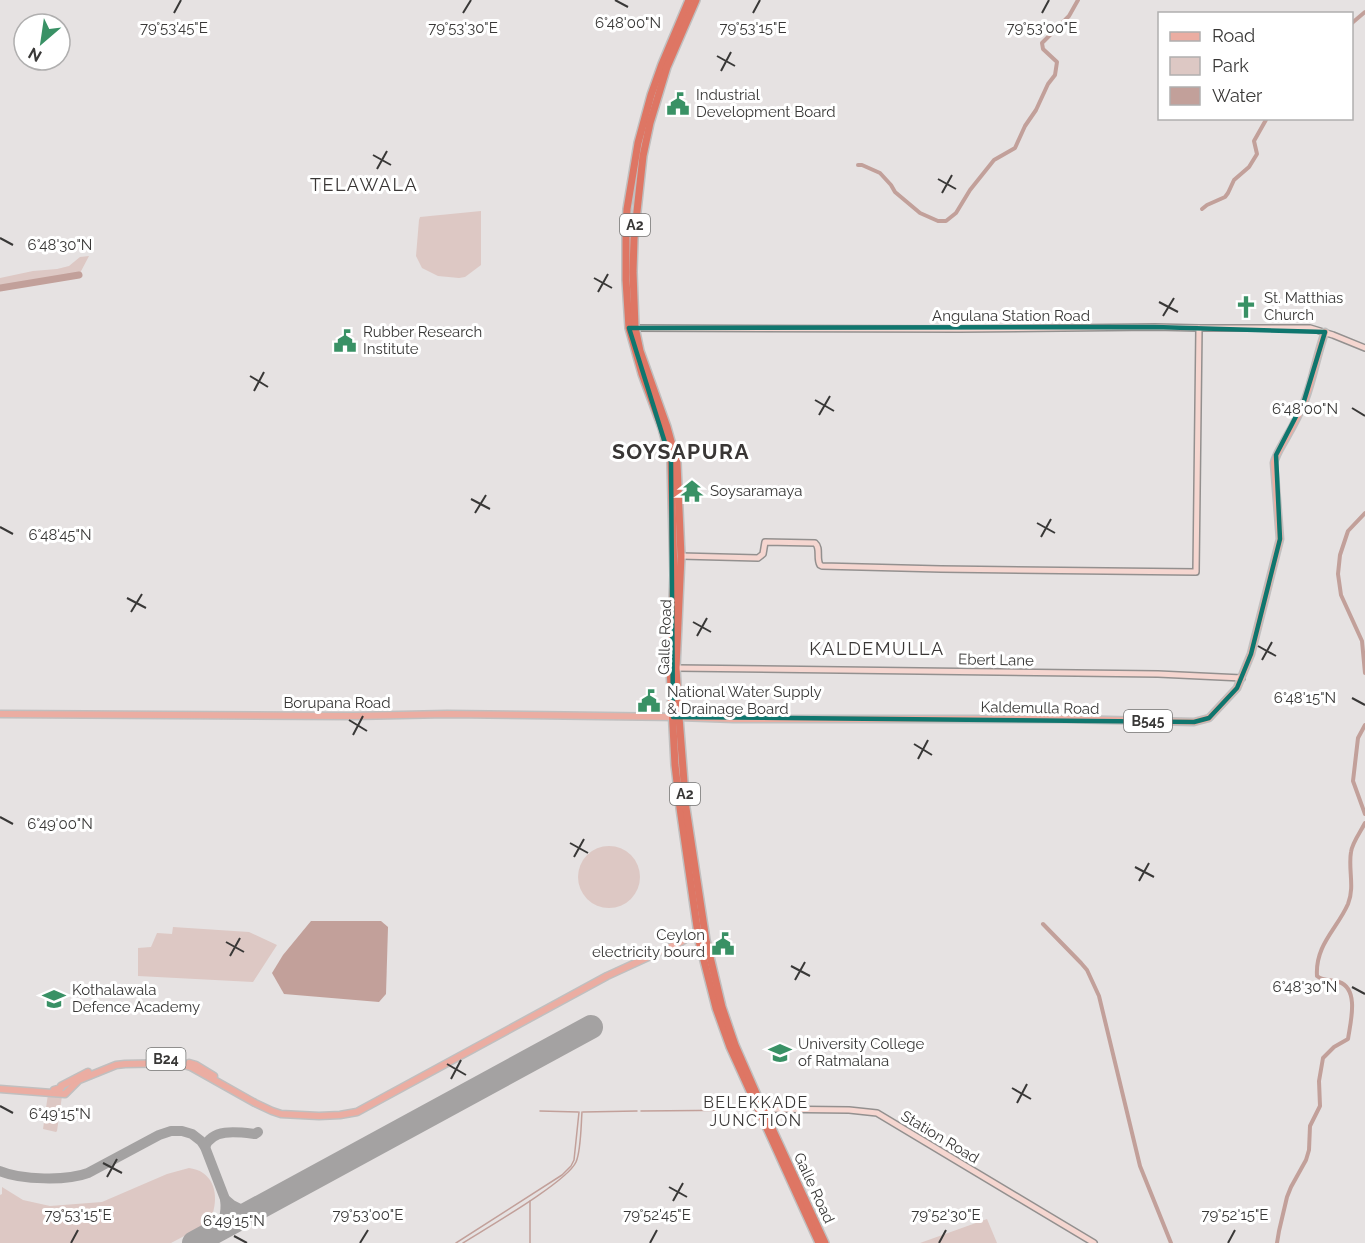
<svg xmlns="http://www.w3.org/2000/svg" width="1365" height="1243" font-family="Raleway,sans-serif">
  <rect width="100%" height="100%" fill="#e6e2e2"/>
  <g fill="#ddc8c4">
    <polygon points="481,211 481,265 465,277 459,278 438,276 422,268 416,256 419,220 420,217"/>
    <polygon points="89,256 79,275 0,287 0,278 33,271 57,269 69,266 80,257"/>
    <circle cx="609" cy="877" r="31"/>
    <polygon points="173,927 249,932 277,945 253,982 138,976 138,948 151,947 157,933 172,934"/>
    <polygon points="48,1094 62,1096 57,1131 56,1132 43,1129"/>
    <path d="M 189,1168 C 194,1169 199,1170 203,1173 C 219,1184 217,1207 209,1223 L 171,1243 L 0,1243 L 0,1195 L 2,1194 L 2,1187 L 23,1200 L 50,1206 L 102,1202 L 167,1174 Z"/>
    <polygon points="987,1219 997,1243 920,1243"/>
  </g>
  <polygon fill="#c2a09a" points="311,921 381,921 388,927 386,994 379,1002 284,994 272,973 283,955"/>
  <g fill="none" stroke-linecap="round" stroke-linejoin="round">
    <g stroke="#c2a09a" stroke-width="1.5">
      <polyline points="540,1111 578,1112"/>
      <polyline points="641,1111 754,1110"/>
      <polyline points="583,1112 637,1111"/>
      <polyline points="456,1243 562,1175 571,1166 574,1160 579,1112"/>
      <path d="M 463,1243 C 485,1229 567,1182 576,1162 C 581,1151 581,1125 582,1112"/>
      <polyline points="530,1243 530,1201"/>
    </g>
    <g stroke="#c2a09a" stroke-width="4">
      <polyline points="1352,23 1365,12"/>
      <polyline points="858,165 862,165 880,173 891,185 895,192 920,213 938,221 946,221 956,213 970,190 994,160 1015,148 1025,126 1036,110 1048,84 1055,75 1057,62 1043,49 1042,43 1069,16 1078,0"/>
      <polyline points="1202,209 1207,205 1225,197 1228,193 1234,180 1249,167 1257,154 1254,141 1267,118"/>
      <polyline points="1365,513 1348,531 1340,555 1338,574 1341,595 1362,641 1365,673"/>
      <polyline points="1365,725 1358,738 1353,781 1365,814"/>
      <polyline points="1043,924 1081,963 1087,970 1099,996 1140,1166 1171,1243"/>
      <path d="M 1277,1243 L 1279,1231 L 1287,1197 L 1291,1187 L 1306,1160 L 1309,1150 L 1310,1126 L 1320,1106 L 1319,1081 L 1323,1058 L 1334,1047 L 1348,1039 C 1350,1024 1360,989 1339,982 C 1331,979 1324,982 1317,976 C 1315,945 1337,929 1348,904 C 1355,887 1348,869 1351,852 C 1352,843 1361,831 1365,823"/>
    </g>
    <polyline stroke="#c2a09a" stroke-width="7" points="0,288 79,275"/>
    <g stroke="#a4a2a2" stroke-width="10">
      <path d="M 205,1147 C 212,1128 238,1132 255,1134 L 258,1132"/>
      <path d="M 0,1171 C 21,1180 67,1181 88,1173 L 159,1135 L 171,1131 L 182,1131 L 192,1134 L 201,1141 L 205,1147 L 225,1199 L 232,1205 L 244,1211 L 260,1207"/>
      <path d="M 211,1234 C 224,1223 227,1214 225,1199"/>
    </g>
    <polyline stroke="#a4a2a2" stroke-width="24" points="194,1243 591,1027"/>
    <g stroke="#93908f" stroke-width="8">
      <g id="secondary">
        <polyline points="632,328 959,329 1155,327 1199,328 1310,328 1333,335 1365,348"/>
        <path d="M 681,556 L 758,558 L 763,554 L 765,542 L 815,543 C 821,548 816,558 820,565 L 822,566 L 941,569 L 1196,572 L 1199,328"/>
        <polyline points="676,668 1158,674 1242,678"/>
        <polyline points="760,1109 849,1110 877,1113 1094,1243"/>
      </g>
    </g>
    <g stroke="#c0bfbf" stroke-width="9">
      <g id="primary">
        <path d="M 0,714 L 353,716 L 447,714 L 679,717 L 734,719 L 1065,719 L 1194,722 L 1209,718 L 1237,688 L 1251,654 L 1280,539 L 1274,463 C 1276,454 1281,447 1286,438 C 1293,426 1300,413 1305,400 C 1313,378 1317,355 1325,332"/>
        <polyline points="189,1063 196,1065 214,1076"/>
        <polyline points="0,1089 65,1094 79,1080 116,1065 125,1064 176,1063 191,1067 255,1103 272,1111 281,1114 319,1116 340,1115 357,1112 607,976 681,942 690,936 698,934"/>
        <polyline points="54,1090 61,1088 61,1086 88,1072"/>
      </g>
    </g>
    <g stroke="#c0bfbf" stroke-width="10">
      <g id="highway">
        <polyline points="689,0 662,64 651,95 638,143 627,209 626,228 626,280 629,328 642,374 662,428 671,462 674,575 670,668 675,765 680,808 699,941 716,1008 730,1047 819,1243"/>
        <polyline points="696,0 667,67 650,123 643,156 634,239 633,272 635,327 640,351 667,427 677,463 681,556 676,668 679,717 686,808 706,940 722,1007 735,1045 763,1109 825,1243"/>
      </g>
    </g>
    <use href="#secondary" stroke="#f5d6d0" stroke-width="5"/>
    <use href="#primary" stroke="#ebada2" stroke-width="6"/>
    <use href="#highway" stroke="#de7664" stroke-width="7"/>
  </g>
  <path fill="none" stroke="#0f766e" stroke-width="4.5" stroke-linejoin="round" d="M 1155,327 L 1325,332 L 1304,401 L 1276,455 L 1280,539 L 1251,654 L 1237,688 L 1209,718 L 1194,722 L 673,717 L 671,462 L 629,328 Z"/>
  <path fill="none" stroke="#393837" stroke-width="2" d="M 615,0 L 628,7M 174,13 L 181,0M 463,13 L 471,0M 753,13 L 760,0M 1042,13 L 1049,0M 717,56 L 735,66M 721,71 L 731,52M 373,155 L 391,165M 377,169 L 387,151M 938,179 L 956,189M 942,193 L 952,175M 0,238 L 13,245M 594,278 L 612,288M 598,292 L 608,274M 1159,302 L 1178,312M 1163,316 L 1174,298M 250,376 L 268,387M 254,391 L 264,372M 815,400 L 834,411M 1352,408 L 1365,416M 819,415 L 830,396M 471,499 L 490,509M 475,513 L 486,495M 1037,523 L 1055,533M 0,527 L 13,534M 1041,537 L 1051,519M 127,598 L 146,608M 131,612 L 142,594M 693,622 L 711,632M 697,636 L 707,618M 1258,646 L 1276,656M 1262,660 L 1272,642M 1352,698 L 1365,705M 349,720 L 367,731M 353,735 L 363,716M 914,744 L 932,755M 918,759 L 928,740M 0,817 L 13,824M 570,843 L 588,853M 574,857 L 584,839M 1135,867 L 1154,877M 1139,881 L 1149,863M 226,942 L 244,952M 230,956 L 240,938M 791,966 L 810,976M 795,980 L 805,962M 1352,987 L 1365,994M 447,1064 L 466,1075M 451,1079 L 461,1060M 1012,1088 L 1031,1099M 1017,1103 L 1027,1084M 0,1106 L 13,1113M 103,1163 L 122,1173M 107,1177 L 117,1159M 669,1187 L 687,1197M 673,1201 L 683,1183M 234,1236 L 247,1243M 71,1243 L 78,1230M 360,1243 L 368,1230M 650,1243 L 657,1230M 939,1243 L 946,1230M 1228,1243 L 1235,1230"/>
  <defs>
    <g id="civic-bare" transform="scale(1.8)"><path d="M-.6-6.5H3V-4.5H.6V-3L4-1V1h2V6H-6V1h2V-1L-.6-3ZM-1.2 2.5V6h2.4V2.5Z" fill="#399165" stroke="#fff" stroke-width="2.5" paint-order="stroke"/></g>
    <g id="church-bare" transform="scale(1.8)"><path d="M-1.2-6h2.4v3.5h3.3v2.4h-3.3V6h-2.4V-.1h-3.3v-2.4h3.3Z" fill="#399165" stroke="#fff" stroke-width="2.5" paint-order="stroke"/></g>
    <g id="temple-bare" transform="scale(1.8)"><path d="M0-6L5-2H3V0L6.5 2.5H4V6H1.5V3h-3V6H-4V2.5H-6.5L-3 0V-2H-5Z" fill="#399165" stroke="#fff" stroke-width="2.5" paint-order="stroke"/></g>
    <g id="university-bare" transform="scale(1.8)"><path d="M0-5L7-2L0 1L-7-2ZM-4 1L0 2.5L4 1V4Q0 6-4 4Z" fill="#399165" stroke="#fff" stroke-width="2.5" paint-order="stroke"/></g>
  </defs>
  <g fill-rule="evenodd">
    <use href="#civic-bare" x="678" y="104"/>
    <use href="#church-bare" x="1246" y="307"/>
    <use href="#civic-bare" x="345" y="341"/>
    <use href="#temple-bare" x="692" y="491"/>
    <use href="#civic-bare" x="649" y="701"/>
    <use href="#civic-bare" x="723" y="944"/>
    <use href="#university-bare" x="54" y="999"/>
    <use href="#university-bare" x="780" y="1053"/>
  </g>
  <g text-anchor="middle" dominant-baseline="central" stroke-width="6" stroke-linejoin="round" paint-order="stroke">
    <g fill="#fff" stroke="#747473" stroke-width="1.5">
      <rect x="620" y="214" width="30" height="22" rx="4.5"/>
      <rect x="1124" y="710" width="48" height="22" rx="4.5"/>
      <rect x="670" y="783" width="30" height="22" rx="4.5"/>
      <rect x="146.5" y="1048" width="39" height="22" rx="4.5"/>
    </g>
    <g font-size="14" font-weight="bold" fill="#393837">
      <text x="635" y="225">A2</text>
      <text x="1148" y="721">B545</text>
      <text x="685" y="794">A2</text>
      <text x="166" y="1059">B24</text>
    </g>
    <g font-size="15" fill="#393837" stroke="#fff" text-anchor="start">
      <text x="696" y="95">Industrial<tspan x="696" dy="17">Development Board</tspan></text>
      <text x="1264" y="298">St. Matthias<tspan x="1264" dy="17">Church</tspan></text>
      <text x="363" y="332">Rubber Research<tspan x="363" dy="17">Institute</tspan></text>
      <text x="710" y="491">Soysaramaya</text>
      <text x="667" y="692">National Water Supply<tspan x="667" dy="17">&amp; Drainage Board</tspan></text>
      <text x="705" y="935" text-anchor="end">Ceylon<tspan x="705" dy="17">electricity bourd</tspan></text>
      <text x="72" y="990">Kothalawala<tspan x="72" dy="17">Defence Academy</tspan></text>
      <text x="798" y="1044">University College<tspan x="798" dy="17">of Ratmalana</tspan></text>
    </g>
    <g font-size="15" fill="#393837" stroke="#fff">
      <text x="1011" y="316">Angulana Station Road</text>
      <text transform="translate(665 637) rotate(-88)">Galle Road</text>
      <text transform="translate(996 660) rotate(1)">Ebert Lane</text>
      <text x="337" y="703">Borupana Road</text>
      <text transform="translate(1040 708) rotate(1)">Kaldemulla Road</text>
      <text transform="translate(940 1137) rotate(31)">Station Road</text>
      <text transform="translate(814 1188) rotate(65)">Galle Road</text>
    </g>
    <g font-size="16" letter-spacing="1.5" fill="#393635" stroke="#fff">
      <text x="756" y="1102">BELEKKADE<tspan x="756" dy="18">JUNCTION</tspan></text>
    </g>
    <g font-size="18" letter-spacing="1.5" fill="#393635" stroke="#fff">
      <text x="364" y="184">TELAWALA</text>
      <text x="877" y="648">KALDEMULLA</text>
    </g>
    <g font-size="21" font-weight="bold" letter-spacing="1.5" fill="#393635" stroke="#fff">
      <text x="681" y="451">SOYSAPURA</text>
    </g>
  </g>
  <g font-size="15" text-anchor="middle" fill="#393837" stroke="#fff" stroke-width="6" stroke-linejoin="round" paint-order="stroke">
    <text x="628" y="28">6°48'00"N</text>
    <text x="174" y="33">79°53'45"E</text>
    <text x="463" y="33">79°53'30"E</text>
    <text x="753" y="33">79°53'15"E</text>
    <text x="1042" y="33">79°53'00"E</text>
    <text x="60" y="250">6°48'30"N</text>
    <text x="1305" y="414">6°48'00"N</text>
    <text x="60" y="540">6°48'45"N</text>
    <text x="1305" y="703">6°48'15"N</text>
    <text x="60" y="829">6°49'00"N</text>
    <text x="1305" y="992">6°48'30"N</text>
    <text x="60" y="1119">6°49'15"N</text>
    <text x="78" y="1220">79°53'15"E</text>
    <text x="368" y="1220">79°53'00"E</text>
    <text x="657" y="1220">79°52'45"E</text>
    <text x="946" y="1220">79°52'30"E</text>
    <text x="1235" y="1220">79°52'15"E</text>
    <text x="234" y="1226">6°49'15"N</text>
  </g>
  <rect x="1158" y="12" width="195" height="108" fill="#ffffff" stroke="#b0afaf" stroke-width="1.5"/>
  <rect x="1170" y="32" width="30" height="9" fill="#ebada2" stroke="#b0afaf" stroke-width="1.5"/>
  <text x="1212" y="42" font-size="18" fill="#393837">Road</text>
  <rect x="1170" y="57" width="30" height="18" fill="#ddc8c4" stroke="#b0afaf" stroke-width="1.5"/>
  <text x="1212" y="72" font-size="18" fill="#393837">Park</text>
  <rect x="1170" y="87" width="30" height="18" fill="#c2a09a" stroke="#b0afaf" stroke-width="1.5"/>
  <text x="1212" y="102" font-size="18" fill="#393837">Water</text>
  <g transform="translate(42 42) rotate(209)"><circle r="28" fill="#ffffff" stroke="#b0afaf" stroke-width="1.5"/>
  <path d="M0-4.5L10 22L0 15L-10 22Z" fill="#399165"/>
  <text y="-9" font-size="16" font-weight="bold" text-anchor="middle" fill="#393837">N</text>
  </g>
</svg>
